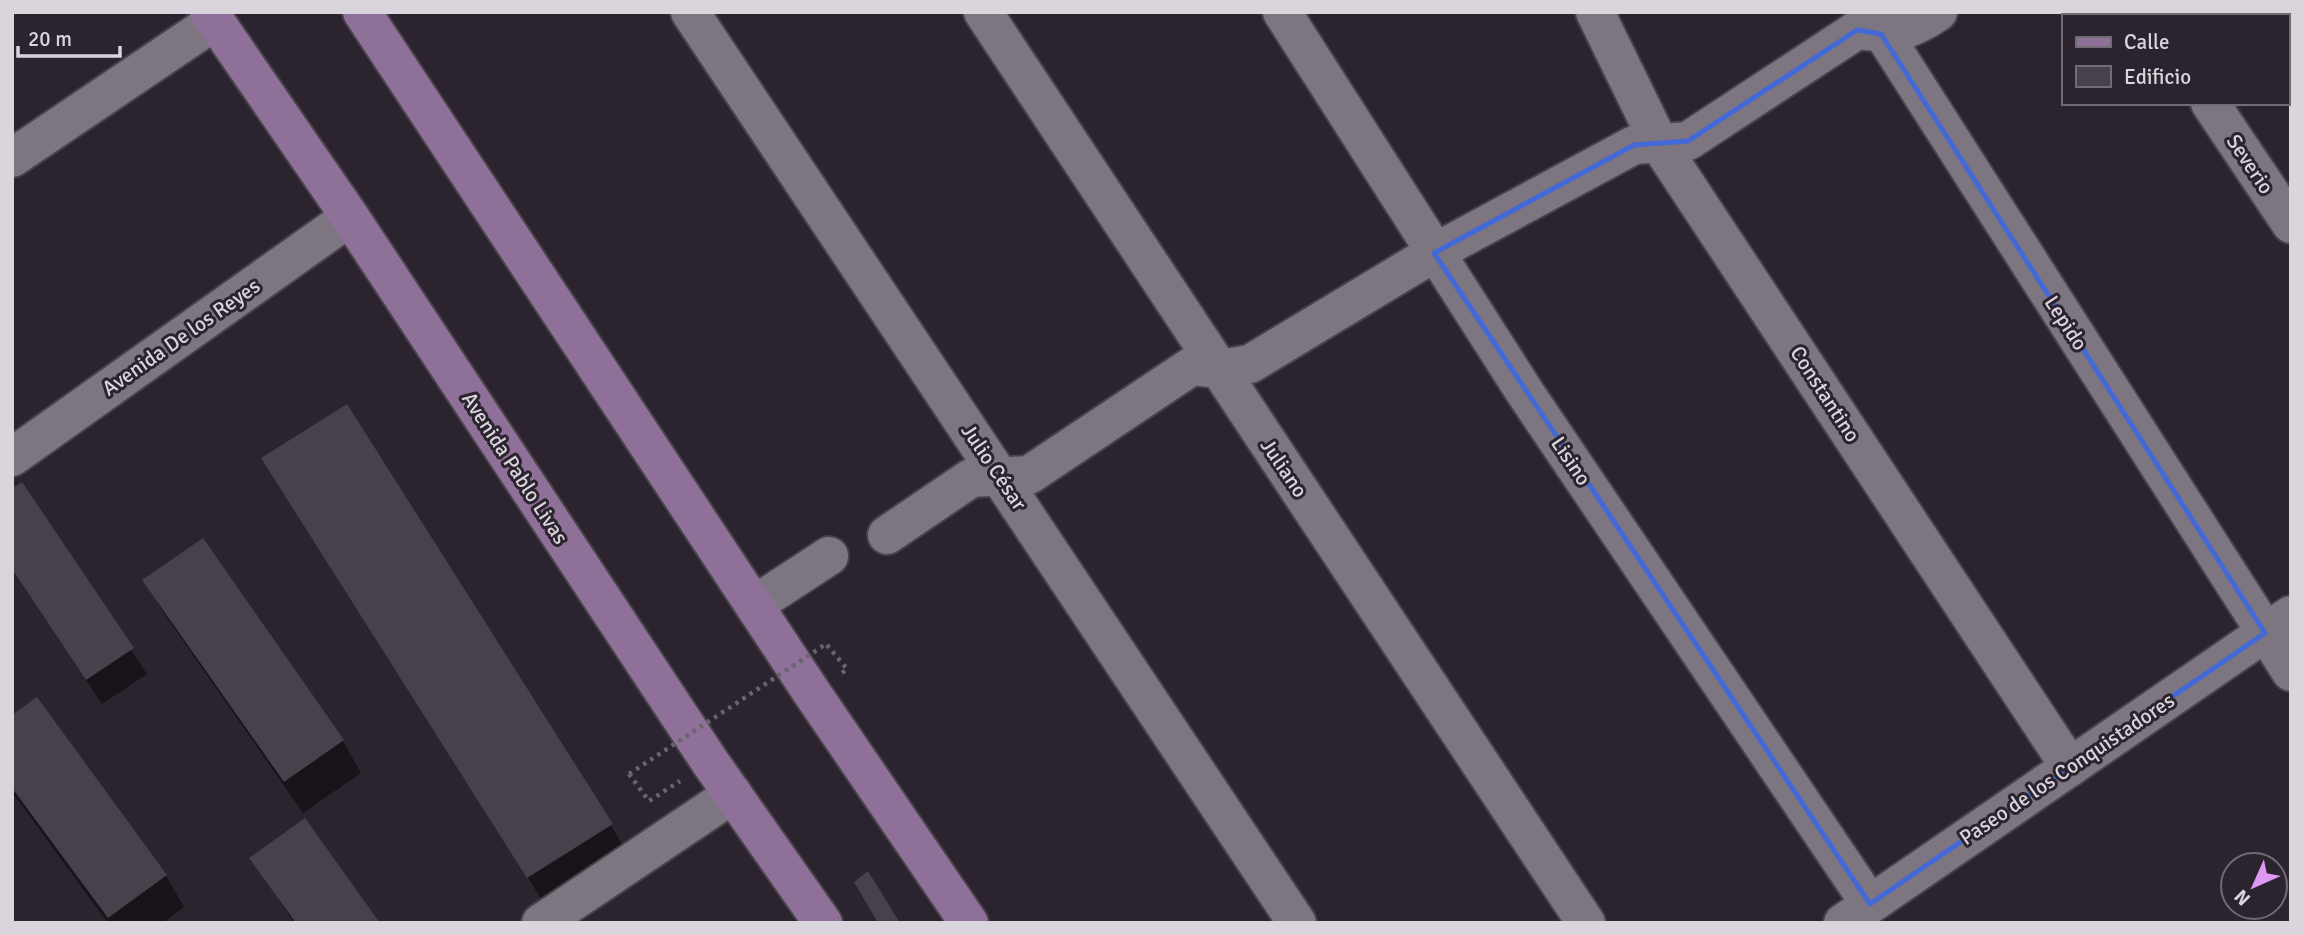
<svg xmlns="http://www.w3.org/2000/svg" width="2303" height="935" font-family="Signika,sans-serif">
  <rect width="100%" height="100%" fill="#2b242e"/>
  <g fill="#0007">
    <polygon points="22,484 147,674 102,704 12,569 12,491"/>
    <polygon points="282,490 611,825 629,856 547,908"/>
    <polygon points="203,540 343,741 361,773 303,813 163,612 145,580"/>
    <polygon points="12,718 166,876 184,907 163,923 108,923 12,792"/>
    <polygon points="252,858 378,923 294,923"/>
  </g>
  <g fill="#48404a">
    <polygon points="347,404 613,824 527,878 261,458"/>
    <polygon points="22,482 134,648 86,680 12,569 12,488"/>
    <polygon points="203,538 344,740 284,782 142,580"/>
    <polygon points="37,697 167,875 108,918 12,788 12,715"/>
    <polygon points="305,818 380,923 296,923 249,858"/>
    <polygon points="868,871 900,923 878,923 854,882"/>
  </g>
  <g fill="none" stroke-linecap="round" stroke-linejoin="round">
    <g stroke="#474149" stroke-width="42">
      <g id="minor">
        <polyline points="690,12 1297,923"/>
        <polyline points="983,12 1586,923"/>
        <polyline points="1282,12 1524,391 1870,904"/>
        <polyline points="1595,12 1660,145 2070,767"/>
        <polyline points="2151,12 2153,16"/>
        <polyline points="1870,13 2291,672"/>
        <polyline points="2210,103 2291,224"/>
        <polyline points="12,158 215,21"/>
        <polyline points="12,457 350,217"/>
        <path d="M 887,535 L 971,478 L 1029,475 L 1192,366 L 1219,369 L 1250,364 L 1434,253 L 1634,145 L 1688,141 L 1857,30 C 1892,35 1909,32 1938,12"/>
        <polyline points="754,605 829,556"/>
        <polyline points="541,923 733,794"/>
        <polyline points="1843,923 2291,615"/>
      </g>
    </g>
    <g stroke="#474149" stroke-width="42">
      <g id="major">
        <polyline points="209,12 350,217 710,762 823,923"/>
        <polyline points="362,12 812,693 969,923"/>
      </g>
    </g>
    <g stroke="#69636c" stroke-width="4.5" stroke-dasharray="3.5 5" stroke-linecap="butt">
      <polyline points="827,645 847,669 842,673"/>
      <polyline points="629,774 649,801 680,781"/>
    </g>
    <use href="#minor" stroke="#7d7580" stroke-width="38"/>
    <use href="#major" stroke="#8f7099" stroke-width="38"/>
    <polyline stroke="#69636c" stroke-width="4.5" stroke-dasharray="3.5 5" stroke-linecap="butt" points="629,774 826,644"/>
  </g>
  <path fill="none" stroke="#4369d9" stroke-width="5" stroke-linejoin="round" d="M 1857,30 L 1881,34 L 2265,633 L 1870,904 L 1434,253 L 1634,145 L 1688,141 Z"/>
  <g text-anchor="middle" dominant-baseline="central" stroke-width="6" stroke-linejoin="round" paint-order="stroke">
    <g font-size="21" fill="#dad5dc" stroke="#2b242e">
      <text transform="translate(2250 164) rotate(56)">Severio</text>
      <text transform="translate(2066 323) rotate(57)">Lepido</text>
      <text transform="translate(181 337) rotate(-35)">Avenida De los Reyes</text>
      <text transform="translate(1825 394) rotate(57)">Constantino</text>
      <text transform="translate(1571 461) rotate(56)">Lisino</text>
      <text transform="translate(994 467) rotate(56)">Julio César</text>
      <text transform="translate(515 468) rotate(57)">Avenida Pablo Livas</text>
      <text transform="translate(1284 468) rotate(56)">Juliano</text>
      <text transform="translate(2067 769) rotate(-34)">Paseo de los Conquistadores</text>
    </g>
  </g>
  <rect width="2303" height="935" fill="none" stroke="#dad5dc" stroke-width="28"/>
  <rect x="2062" y="14" width="228" height="91" fill="#2b242e" stroke="#716b74" stroke-width="2"/>
  <rect x="2076" y="37" width="35" height="10" fill="#8f7099" stroke="#716b74" stroke-width="2"/>
  <text x="2124" y="49" font-size="21" fill="#dad5dc">Calle</text>
  <rect x="2076" y="66" width="35" height="21" fill="#48404a" stroke="#716b74" stroke-width="2"/>
  <text x="2124" y="84" font-size="21" fill="#dad5dc">Edificio</text>
  <g transform="translate(2254 886) rotate(225)"><circle r="33" fill="#2b242e" stroke="#716b74" stroke-width="2"/>
  <path d="M0-5L12 26L0 18L-12 26Z" fill="#dd99f3"/>
  <text y="-10" font-size="19" font-weight="bold" text-anchor="middle" fill="#dad5dc">N</text>
  </g>
  <path d="M18 46v10h102v-10" fill="none" stroke="#dad5dc" stroke-width="3.5"/>
  <text x="28" y="46" font-size="21" fill="#dad5dc" stroke="#2b242e" stroke-width="5" paint-order="stroke">20 m</text>
</svg>
